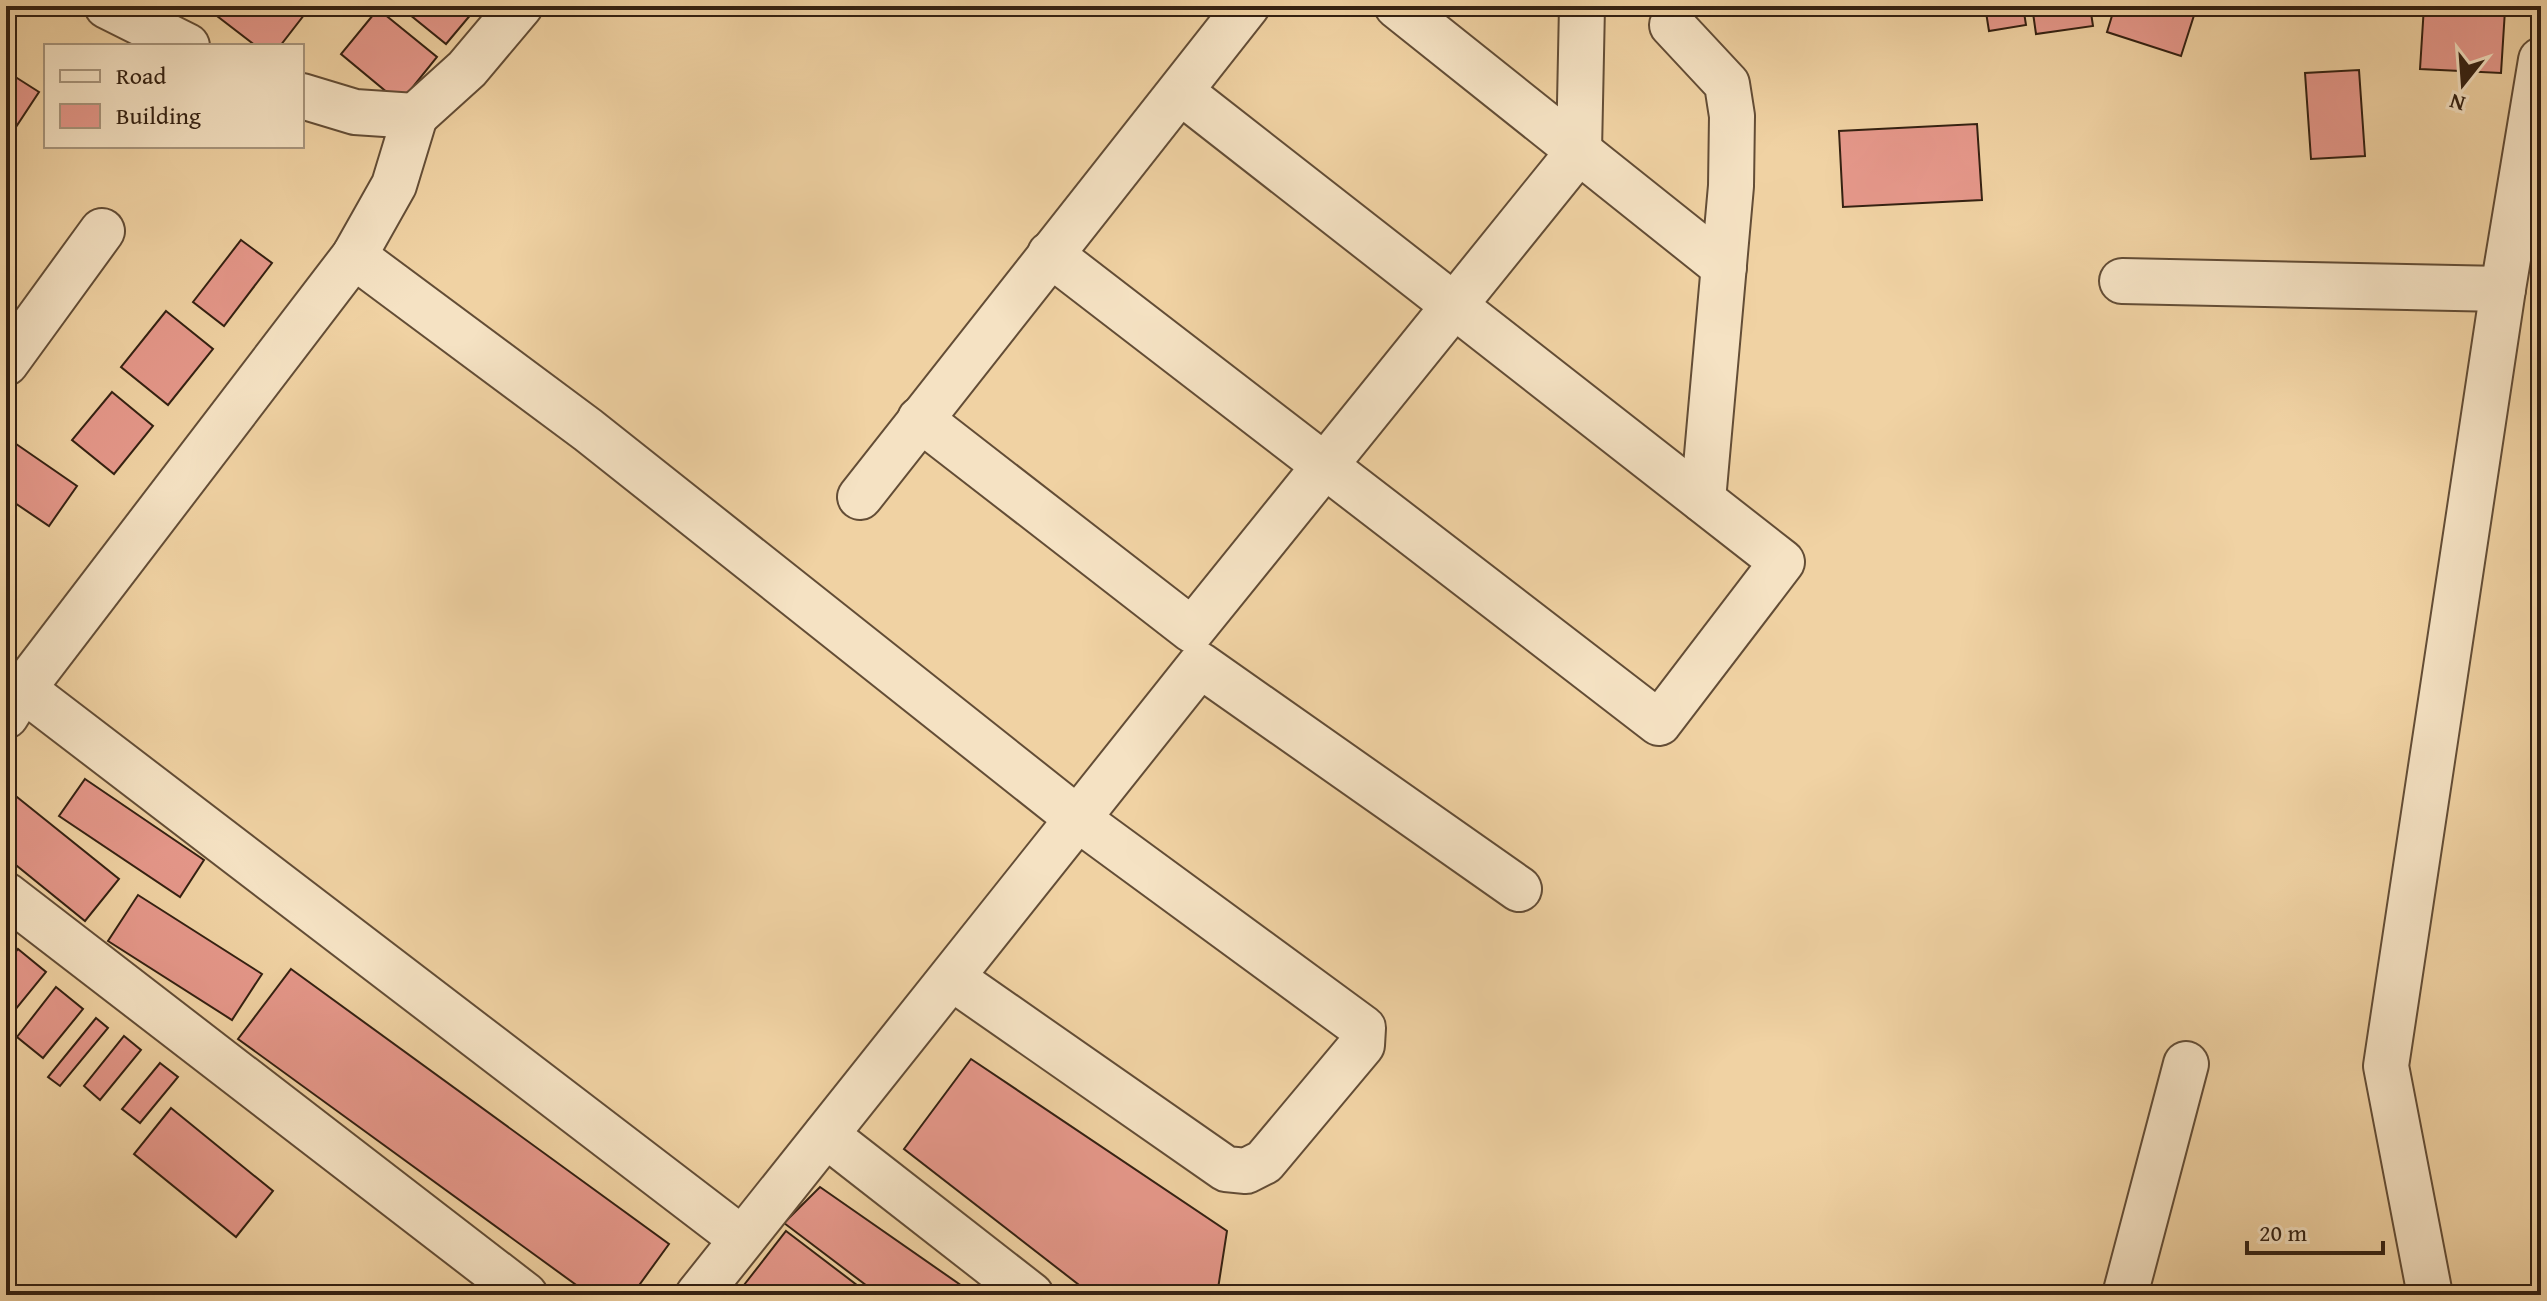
<svg xmlns="http://www.w3.org/2000/svg" width="2547" height="1301" font-family="'Gentium Book Plus',serif">
  <rect width="100%" height="100%" fill="#f0d2a3"/>
  <filter id="stains"><feTurbulence type="fractalNoise" baseFrequency=".0025" numOctaves="4"/><feColorMatrix values="0 0 0 0 .2 0 0 0 0 .09 0 0 0 0 .02 0 0 0 .5 -.17"/></filter>
  <radialGradient id="worn" r=".72"><stop offset=".6" stop-color="#630" stop-opacity="0"/><stop offset="1" stop-color="#630" stop-opacity=".3"/></radialGradient>
  <g fill="#e6988b" stroke="#342112" stroke-width="2">
    <polygon points="204,6 311,6 280,46 256,46"/>
    <polygon points="399,6 478,6 446,44"/>
    <polygon points="1985,6 2023,6 2026,25 1989,31"/>
    <polygon points="2032,6 2090,6 2093,26 2036,34"/>
    <polygon points="2115,6 2197,6 2181,56 2107,32"/>
    <polygon points="2424,6 2505,10 2501,73 2420,69"/>
    <polygon points="378,9 437,57 400,103 341,54"/>
    <polygon points="2359,70 2365,156 2311,159 2305,73"/>
    <polygon points="6,71 39,92 10,136 6,133"/>
    <polygon points="1977,124 1982,200 1843,207 1839,131"/>
    <polygon points="241,240 272,263 224,326 193,302"/>
    <polygon points="166,311 213,349 168,405 121,367"/>
    <polygon points="112,392 153,426 114,474 72,440"/>
    <polygon points="6,437 77,486 49,526 6,497"/>
    <polygon points="85,779 204,860 180,897 59,816"/>
    <polygon points="12,793 119,879 85,921 6,857 6,800"/>
    <polygon points="138,895 262,974 232,1020 108,941"/>
    <polygon points="18,949 46,972 6,1021 6,964"/>
    <polygon points="291,969 669,1244 632,1295 590,1295 238,1039"/>
    <polygon points="56,987 83,1009 43,1058 17,1037"/>
    <polygon points="96,1018 108,1028 60,1086 48,1077"/>
    <polygon points="124,1036 141,1050 100,1100 84,1086"/>
    <polygon points="971,1059 1227,1231 1217,1295 1092,1295 904,1149"/>
    <polygon points="160,1063 178,1077 140,1123 122,1109"/>
    <polygon points="171,1108 273,1191 236,1237 134,1154"/>
    <polygon points="820,1187 975,1295 879,1295 784,1223"/>
    <polygon points="786,1231 870,1295 757,1295 744,1285"/>
  </g>
  <g fill="none" stroke-linecap="round" stroke-linejoin="round">
    <g stroke="#634d36" stroke-width="48">
      <g id="minor">
        <polyline points="107,6 187,46"/>
        <polyline points="1397,6 1724,267"/>
        <polyline points="1672,25 1727,84 1732,116 1731,186 1703,500"/>
        <polyline points="302,96 355,112 415,116 467,69 520,6"/>
        <polyline points="1050,254 1659,723 1782,562 1181,92"/>
        <polyline points="354,256 588,430 1078,819 1363,1028 1362,1045 1264,1162 1246,1171 1226,1169 952,978"/>
        <polyline points="2122,281 2503,289"/>
        <polyline points="6,363 102,231"/>
        <polyline points="920,419 1192,630 1579,151 1582,6"/>
        <polyline points="860,497 1247,6"/>
        <polyline points="23,689 742,1239"/>
        <polyline points="6,716 23,689 354,256 394,185 415,116"/>
        <polyline points="6,895 525,1295"/>
        <polyline points="826,1135 1031,1295"/>
        <polyline points="698,1295 1200,665 1519,889"/>
        <polyline points="2125,1295 2186,1064"/>
        <polyline points="2430,1295 2386,1066 2503,289 2541,60"/>
      </g>
    </g>
    <use href="#minor" stroke="#f5e2c3" stroke-width="44"/>
  </g>
  <rect width="2547" height="1301" fill="none" stroke="#f0d2a3" stroke-width="32"/>
  <rect x="8" y="8" width="2531" height="1285" fill="none" stroke="#342112" stroke-width="4"/>
  <rect x="16" y="16" width="2515" height="1269" fill="none" stroke="#342112" stroke-width="2"/>
  <rect x="44" y="44" width="260" height="104" fill="#f5e2c3" stroke="#a8957c" stroke-width="2"/>
  <rect x="60" y="70" width="40" height="12" fill="#f5e2c3" stroke="#a8957c" stroke-width="2"/>
  <text x="116" y="84" font-size="24" fill="#342112">Road</text>
  <rect x="60" y="104" width="40" height="24" fill="#e6988b" stroke="#a8957c" stroke-width="2"/>
  <text x="116" y="124" font-size="24" fill="#342112">Building</text>
  <g transform="translate(2463 84) rotate(197)" stroke="#f5e2c3" stroke-width="6" paint-order="stroke">
  <path d="M0-6L14 30L0 20L-14 30Z" fill="#342112"/>
  <text y="-12" font-size="22" font-weight="bold" text-anchor="middle" fill="#342112">N</text>
  </g>
  <path d="M2247 1241v12h136v-12" fill="none" stroke="#342112" stroke-width="4"/>
  <text x="2259" y="1241" font-size="24" fill="#342112" stroke="#f5e2c3" stroke-width="6" paint-order="stroke">20 m</text>
  <rect width="100%" height="100%" filter="url(#stains)"/>
  <rect width="100%" height="100%" fill="url(#worn)"/>
</svg>
